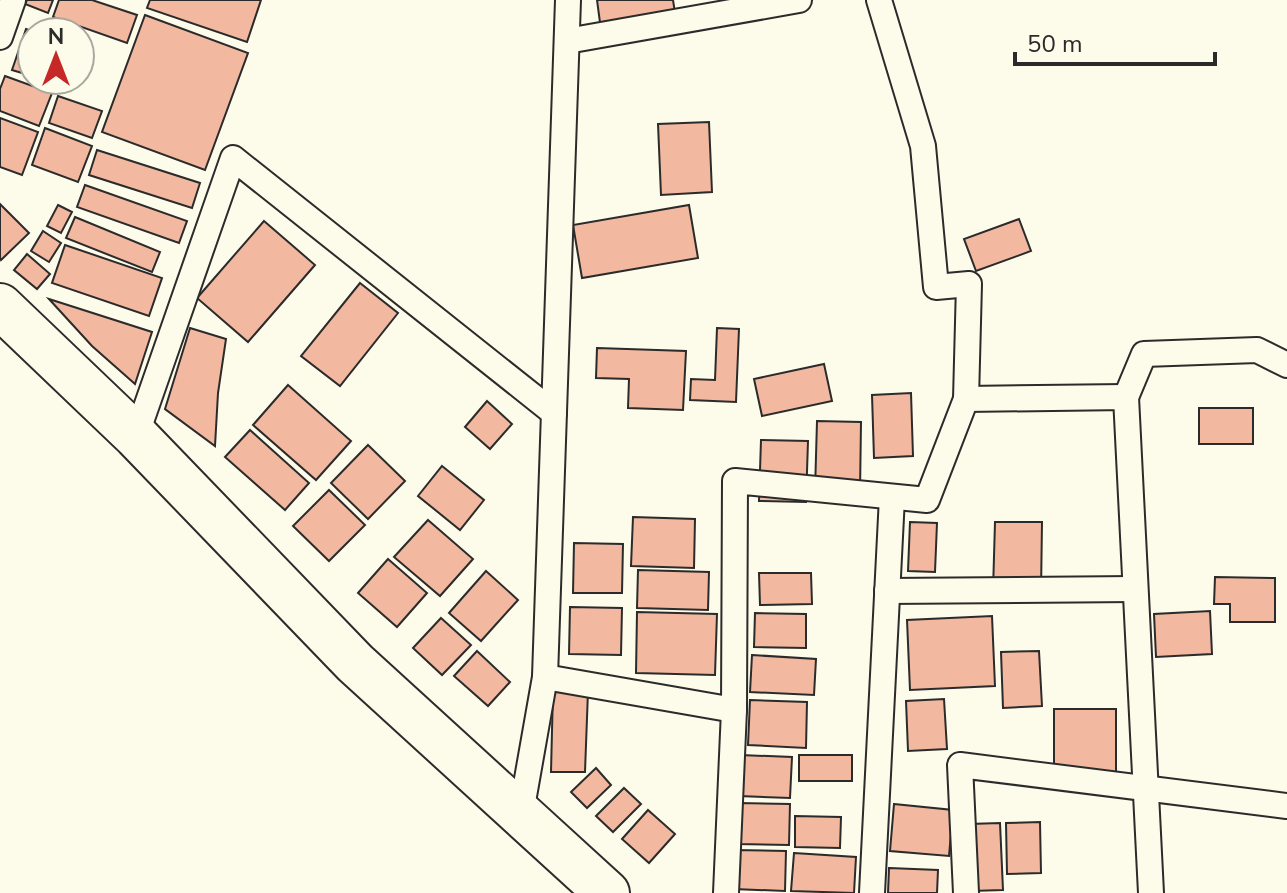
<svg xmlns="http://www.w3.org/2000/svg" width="1287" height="893" font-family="'Nunito Sans',sans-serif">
  <rect width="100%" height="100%" fill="#fdfbea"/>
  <g fill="#f2b8a0" stroke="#2b2b2b" stroke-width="2">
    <polygon points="27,0 53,0 48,13 25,4"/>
    <polygon points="59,0 92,0 137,15 127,43 53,17"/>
    <polygon points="150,0 261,0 247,42 147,8"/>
    <polygon points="597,0 673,0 676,19 601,30"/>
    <polygon points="145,15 248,53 205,170 102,132"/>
    <polygon points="26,29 34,32 32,76 12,70"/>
    <polygon points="5,76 52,93 39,126 0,111 0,89"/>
    <polygon points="58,96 102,111 92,138 49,123"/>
    <polygon points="0,118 38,132 22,175 0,167"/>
    <polygon points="709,122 712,192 661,195 658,124"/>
    <polygon points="45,128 92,146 78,182 32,165"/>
    <polygon points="97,150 200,183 192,208 89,175"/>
    <polygon points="85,185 187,221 179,243 77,207"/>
    <polygon points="0,204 29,233 1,260 0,258"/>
    <polygon points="58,205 72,212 61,233 47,226"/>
    <polygon points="689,205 698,258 582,278 573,225"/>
    <polygon points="75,217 160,252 152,272 66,238"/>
    <polygon points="1019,219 1031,251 976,271 964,239"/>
    <polygon points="264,221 315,265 248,342 197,298"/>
    <polygon points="43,231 61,243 49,262 31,251"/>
    <polygon points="65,245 162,278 149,316 52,283"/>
    <polygon points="27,254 50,274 37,289 14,270"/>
    <polygon points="360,283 398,313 340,386 301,356"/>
    <polygon points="49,299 152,332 135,384 92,346"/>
    <polygon points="190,328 226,339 218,393 215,446 165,409"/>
    <polygon points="717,328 739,329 736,402 690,400 691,379 715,380"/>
    <polygon points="597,348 686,351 683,410 628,408 629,379 596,378"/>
    <polygon points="824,364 832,401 762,416 754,379"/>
    <polygon points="288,385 351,441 316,480 253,425"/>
    <polygon points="911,393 913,456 874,458 872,395"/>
    <polygon points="487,401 512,424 490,449 465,427"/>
    <rect x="1199" y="408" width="54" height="36"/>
    <polygon points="817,421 861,422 860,492 815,491"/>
    <polygon points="250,430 309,483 285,510 225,457"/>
    <polygon points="761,440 808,441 806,502 759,501"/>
    <polygon points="368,445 405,481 368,519 331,483"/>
    <polygon points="442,466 484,500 460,530 418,496"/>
    <polygon points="329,490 365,525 329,561 293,526"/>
    <polygon points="633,517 695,519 694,568 631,566"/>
    <polygon points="428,520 473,559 440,596 394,557"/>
    <polygon points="910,522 937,523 935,572 908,571"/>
    <polygon points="995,522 1042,522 1041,592 993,591"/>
    <polygon points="574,543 623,544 622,593 573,593"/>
    <polygon points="388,559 427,593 397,627 358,593"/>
    <polygon points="638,570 709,572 708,610 637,608"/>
    <polygon points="486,571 518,600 481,641 449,613"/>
    <polygon points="759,573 811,573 812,604 760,605"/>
    <polygon points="1215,577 1275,578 1275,622 1230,622 1230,604 1214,604"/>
    <polygon points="570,607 622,608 621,655 569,654"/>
    <polygon points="1210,611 1212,654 1156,657 1154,614"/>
    <polygon points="637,612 717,614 715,675 636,673"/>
    <polygon points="755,613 806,614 806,648 754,647"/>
    <polygon points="992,616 995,686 910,690 907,620"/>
    <polygon points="441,618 471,645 442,675 413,648"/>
    <polygon points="477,651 510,682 488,706 454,676"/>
    <polygon points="1039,651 1042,706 1003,708 1001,652"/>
    <polygon points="752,655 816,659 814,695 750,692"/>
    <polygon points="553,690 588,691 585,772 551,772"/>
    <polygon points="944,699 947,749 908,751 906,701"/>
    <polygon points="750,700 807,702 806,748 748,745"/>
    <rect x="1054" y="709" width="62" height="64"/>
    <polygon points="740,755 792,757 790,798 739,796"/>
    <rect x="799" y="755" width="53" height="26"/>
    <polygon points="596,768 611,785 587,808 571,792"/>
    <polygon points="624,788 641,804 613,832 596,816"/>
    <polygon points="738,803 790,804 789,845 737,844"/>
    <polygon points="894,804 953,810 949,856 890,851"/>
    <polygon points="648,810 675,834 649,863 622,839"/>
    <polygon points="795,816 841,817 840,848 795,847"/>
    <polygon points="1040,822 1041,873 1007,874 1006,823"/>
    <polygon points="1000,823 1003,890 971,891 969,824"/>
    <polygon points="734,850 786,851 785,891 733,889"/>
    <polygon points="794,853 856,857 854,893 791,891"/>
    <polygon points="889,868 938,870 937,893 888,893"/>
  </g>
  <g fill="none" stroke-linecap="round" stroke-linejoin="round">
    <g stroke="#2b2b2b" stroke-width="28">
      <g id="street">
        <polyline points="0,37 13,0"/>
        <polyline points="567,41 799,0"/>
        <polyline points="1126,397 1144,354 1257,350 1287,365"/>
        <polyline points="966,399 1126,397 1151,893"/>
        <polyline points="136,436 233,158 554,413"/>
        <polyline points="887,591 1135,589"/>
        <polyline points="545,677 734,710 735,481 927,500 966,399 969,284 936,287 923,146 879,0"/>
        <polyline points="521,813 545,677 568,0"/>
        <polyline points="726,893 734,710"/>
        <polyline points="872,893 892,497"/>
        <polyline points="966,893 960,765 1287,806"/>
      </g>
    </g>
    <g stroke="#2b2b2b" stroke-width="48">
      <polyline id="highway" points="0,306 136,436 355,663 607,893"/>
    </g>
    <use href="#street" stroke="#fdfbea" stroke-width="24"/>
    <use href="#highway" stroke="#fdfbea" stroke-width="44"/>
  </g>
  <g transform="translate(56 56)"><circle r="38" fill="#fdfbea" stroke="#a9a89e" stroke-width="2"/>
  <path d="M0-6L14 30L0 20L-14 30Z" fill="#c62828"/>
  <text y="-12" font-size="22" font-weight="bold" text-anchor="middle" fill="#2b2b2b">N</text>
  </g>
  <path d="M1015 52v12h200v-12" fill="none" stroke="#2b2b2b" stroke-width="4"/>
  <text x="1027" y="52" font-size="24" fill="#2b2b2b" stroke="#fdfbea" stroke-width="6" paint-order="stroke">50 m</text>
</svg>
